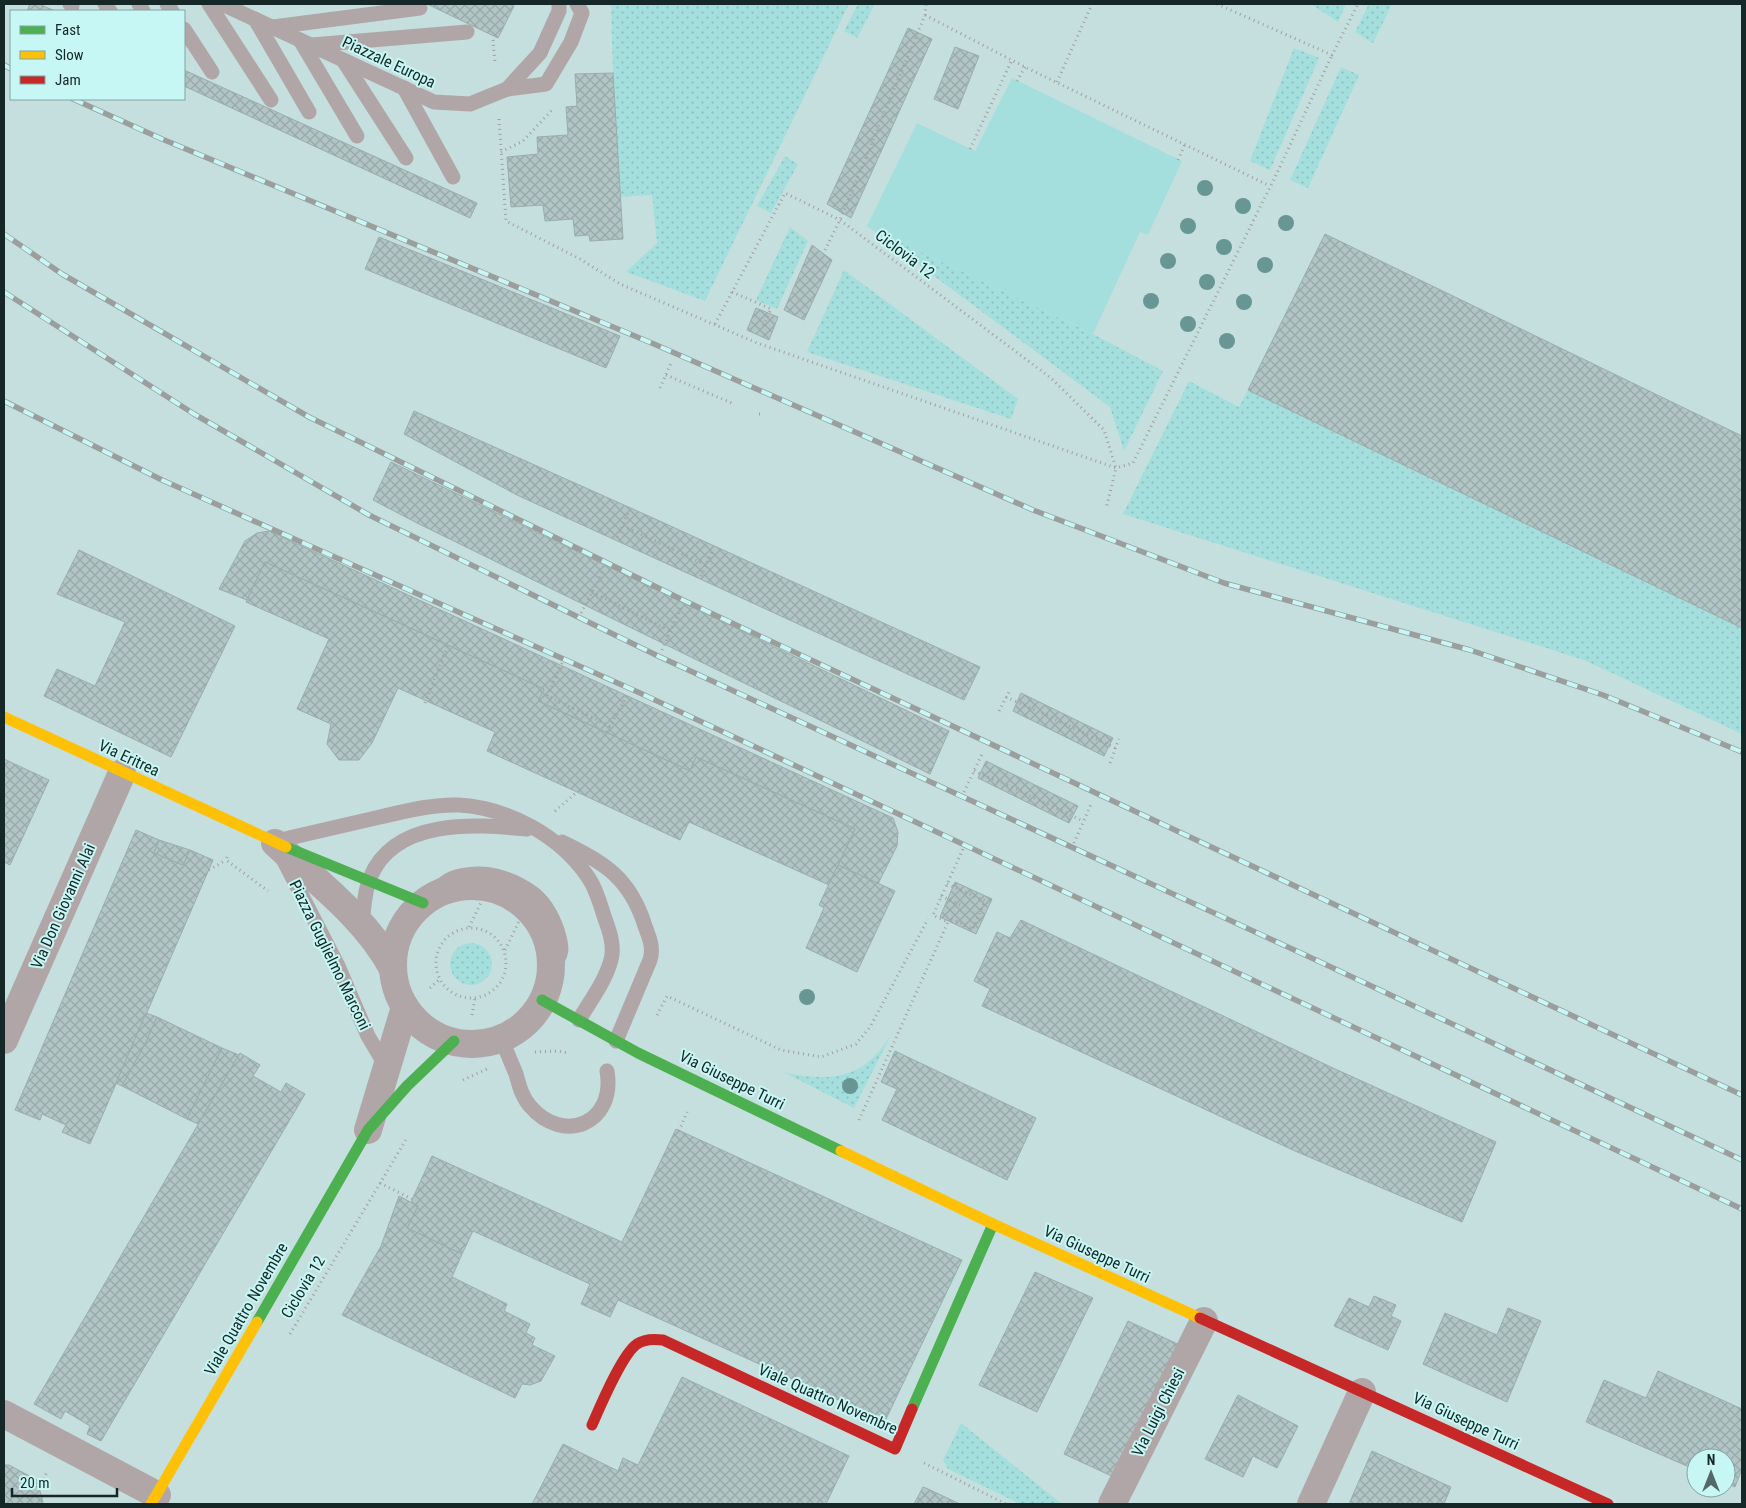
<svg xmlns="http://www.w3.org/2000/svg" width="1746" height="1508" font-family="'Roboto Condensed',sans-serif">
  <defs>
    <pattern id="grass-dots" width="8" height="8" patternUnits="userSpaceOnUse" patternTransform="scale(1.25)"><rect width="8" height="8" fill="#a4dfdd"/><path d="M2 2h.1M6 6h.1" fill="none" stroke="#8cbfbe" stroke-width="1.8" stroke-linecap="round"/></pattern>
    <pattern id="building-cross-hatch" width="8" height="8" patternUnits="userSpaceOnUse" patternTransform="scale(1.25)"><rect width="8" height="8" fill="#b1c5c4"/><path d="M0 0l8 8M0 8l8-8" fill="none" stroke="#97a9a8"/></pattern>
  </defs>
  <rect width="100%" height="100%" fill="#c5dfde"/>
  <g fill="url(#grass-dots)">
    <polygon points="611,4 849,4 705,301 626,272 657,243 652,195 620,197 613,73"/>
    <polygon points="858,4 875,4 857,38 844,31"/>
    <polygon points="1315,4 1346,4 1338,22 1314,6"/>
    <polygon points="1369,4 1392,4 1373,43 1355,32"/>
    <polygon points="1294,48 1319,58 1270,170 1250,161"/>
    <polygon points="1341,67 1359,75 1308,188 1290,180"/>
    <polygon points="785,156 798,164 771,213 757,206"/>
    <polygon points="867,226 1093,334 1163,371 1124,451 1110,407"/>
    <polygon points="790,227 808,241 777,309 756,300"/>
    <polygon points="844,270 1018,399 1011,419 807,352"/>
    <polygon points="1189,381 1239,407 1248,390 1742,628 1742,734 1584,660 1123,514"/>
    <circle cx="471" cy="964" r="21"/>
    <path d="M 893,1031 L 854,1108 L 783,1072 C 832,1083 866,1079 893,1031 Z"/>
    <polygon points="961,1423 1062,1504 1020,1504 948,1469 943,1460"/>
  </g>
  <polygon fill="#a4dfdd" points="1012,78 1182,161 1148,235 1140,232 1093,334 867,226 917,123 975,151"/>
  <g fill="url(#building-cross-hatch)" stroke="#99adac">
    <polygon points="30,4 39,4 55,11 27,11"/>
    <polygon points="427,4 509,4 514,6 498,38"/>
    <polygon points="908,28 932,39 851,218 827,204"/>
    <polygon points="955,47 979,56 958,109 934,99"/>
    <polygon points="184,70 477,203 470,218 184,86"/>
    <polygon points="613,73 623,239 590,241 589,235 575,236 573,219 545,221 543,205 511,207 507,157 538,154 537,137 568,135 566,107 577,106 575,74"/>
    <polygon points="1325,234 1742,436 1742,628 1248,390"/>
    <polygon points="379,237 620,336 606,368 365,269"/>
    <polygon points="812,245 832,260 804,320 784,310"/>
    <polygon points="756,308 778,317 769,340 747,330"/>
    <polygon points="414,411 653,518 980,667 964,700 517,495 404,434"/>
    <polygon points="391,462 949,731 930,774 419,524 373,500"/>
    <polygon points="269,531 893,818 898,832 897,846 878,884 838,865 855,829 696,757 690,771 538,701 544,689 265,562 247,600 219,589 245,541 257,533"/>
    <polygon points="79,550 235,626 171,757 44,696 57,669 95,686 125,622 57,594"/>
    <polygon points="265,562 544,689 538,701 690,771 696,757 855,829 829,885 689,822 680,840 577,792 487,751 495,732 398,688 372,743 359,760 339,760 327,744 331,724 297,709 329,639 246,602"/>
    <polygon points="1021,693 1113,738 1104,756 1013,711"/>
    <polygon points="4,759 49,780 10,865 4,862"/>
    <polygon points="986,761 1078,806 1069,823 978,778"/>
    <polygon points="136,830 159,840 154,853 183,865 190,850 213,860 90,1144 62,1132 66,1125 42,1114 40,1120 15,1110"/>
    <polygon points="159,840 190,850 183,865 154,853"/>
    <polygon points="838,865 895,891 857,972 806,948 824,908 819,905"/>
    <polygon points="955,882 992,899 976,934 940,917"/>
    <polygon points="1021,920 1333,1068 1496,1142 1462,1222 1295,1151 982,1006 990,989 974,981 997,932 1010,938"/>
    <polygon points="146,1013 157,1017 145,1044 122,1086 116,1083"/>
    <polygon points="157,1017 222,1048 187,1119 122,1086 145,1044"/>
    <polygon points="222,1048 239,1055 198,1124 187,1119"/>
    <polygon points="895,1051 1036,1118 1007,1180 882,1120 897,1089 881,1082"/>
    <polygon points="240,1053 260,1065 253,1076 281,1092 286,1083 305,1094 101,1441 87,1434 90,1426 65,1411 61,1419 34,1404"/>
    <polygon points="676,1129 962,1260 885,1421 618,1300 610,1317 581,1304 590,1284 473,1231 462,1254 407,1228 418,1206 411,1202 432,1156 622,1242"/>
    <polygon points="399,1196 418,1206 407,1228 462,1254 452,1277 507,1304 504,1311 530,1324 526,1333 535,1338 532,1345 555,1356 541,1381 530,1385 522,1384 515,1398 342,1315 381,1246"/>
    <polygon points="1035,1272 1093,1298 1037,1412 979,1385"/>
    <polygon points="1374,1296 1396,1305 1391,1316 1401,1321 1388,1350 1334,1326 1349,1298 1369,1307"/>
    <polygon points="1508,1308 1541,1321 1507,1402 1423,1364 1445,1313 1497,1335"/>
    <polygon points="1128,1321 1182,1346 1118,1479 1064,1454"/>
    <polygon points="1658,1371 1742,1409 1742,1469 1735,1487 1726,1483 1726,1458 1696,1458 1696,1470 1586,1422 1604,1380 1646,1398"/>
    <polygon points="682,1377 849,1456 826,1504 532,1504 563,1444 618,1471 623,1458 638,1465"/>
    <polygon points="1238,1395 1298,1426 1277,1468 1253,1456 1243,1477 1205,1459"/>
    <polygon points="1372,1451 1451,1487 1444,1504 1349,1504"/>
    <polygon points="4,1465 9,1465 37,1480 43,1502 42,1504 4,1504"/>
    <polygon points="923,1487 928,1489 960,1504 914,1504"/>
  </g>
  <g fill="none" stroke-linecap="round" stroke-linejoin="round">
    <g stroke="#a0a0a0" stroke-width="3" stroke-dasharray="1 4" stroke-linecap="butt">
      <polyline points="1217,4 1332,55 1358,4"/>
      <polyline points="925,15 1025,67 1270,186"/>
      <polyline points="493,40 495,63"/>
      <polyline points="1017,81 1025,67"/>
      <polyline points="1057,82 1092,4"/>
      <polyline points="499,119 506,221 580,259 620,284 757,343 1116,468 1133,463 1277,173 1332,55"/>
      <polyline points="970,149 1012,60"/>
      <polyline points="501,152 523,141 552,110"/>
      <polyline points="1178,160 1185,144"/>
      <polyline points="825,250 840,220 925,15 926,4"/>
      <polyline points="732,292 771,309 763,326"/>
      <polyline points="715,324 785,193 840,220 1051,378 1104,430 1116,468 1106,509"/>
      <polyline points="666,375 734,404"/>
      <polyline points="660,388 671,363"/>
      <polyline points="759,414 763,414"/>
      <polyline points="623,526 706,565"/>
      <polyline points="617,537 628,513"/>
      <polyline points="701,576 712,552"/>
      <polyline points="592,592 670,631"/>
      <polyline points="581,613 603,571"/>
      <polyline points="662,650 681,608"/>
      <polyline points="562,663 547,696 610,726"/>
      <polyline points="1006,697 1037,711"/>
      <polyline points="425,703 448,645"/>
      <polyline points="999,711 1010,690"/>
      <polyline points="1042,713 1115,748"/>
      <polyline points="607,732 628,694"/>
      <polyline points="1110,763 1119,739"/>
      <polyline points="974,771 1002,783"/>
      <polyline points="1007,785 1083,821"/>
      <polyline points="964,792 983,752"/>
      <polyline points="555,811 577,792"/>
      <polyline points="1074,843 1092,802"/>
      <polyline points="227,857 226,860 268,891"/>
      <polyline points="209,870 226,860"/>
      <polyline points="947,884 985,901 973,929 948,917"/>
      <polyline points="941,896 963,906"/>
      <polyline points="469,927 482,901"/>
      <circle cx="471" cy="963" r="35"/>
      <polyline points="505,950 521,917"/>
      <polyline points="430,988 440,979"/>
      <polyline points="472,1015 475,998"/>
      <polyline points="657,1015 667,996 781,1050 821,1057 856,1044 870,1027 928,919"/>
      <polyline points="535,1052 558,1051 568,1053"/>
      <polyline points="463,1080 487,1069"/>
      <polyline points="859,1120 948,922 933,915 963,849"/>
      <polyline points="679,1131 687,1112"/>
      <polyline points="380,1183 412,1199"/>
      <polyline points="290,1334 407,1138"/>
      <polyline points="924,1463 1006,1504"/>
      <polyline points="39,1488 47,1472"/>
    </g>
    <g stroke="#b1a6a7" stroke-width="15">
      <polyline points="70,4 72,6"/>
      <polyline points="105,4 110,11"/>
      <polyline points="139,4 143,11"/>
      <polyline points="167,4 172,11"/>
      <polyline points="209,4 271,100"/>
      <polyline points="222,4 434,102 470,104 507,89 540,53 559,11 559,4"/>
      <polyline points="255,19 309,112"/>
      <polyline points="273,27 420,8"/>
      <polyline points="184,29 212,72"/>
      <polyline points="300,40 357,136"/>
      <polyline points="312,45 467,32"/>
      <polyline points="343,60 406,158"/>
      <polyline points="404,88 453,177"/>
      <polyline points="507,89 546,84 571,42 582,13 577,4"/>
      <path d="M 276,841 C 311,833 346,825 380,817 C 406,811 433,804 459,805 C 509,808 560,836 588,877 C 596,888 600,903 604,916 C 609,930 615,945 611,960 C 605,982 590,1001 579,1020"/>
      <path d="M 562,842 C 605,863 630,878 645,926 C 649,937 654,948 650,960 L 616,1041"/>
      <polyline points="283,859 338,966 368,1036 387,1068"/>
      <path d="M 439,894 C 441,873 480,872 496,876 C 508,879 521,885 531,892 C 544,901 552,916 557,930 C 563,949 563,954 551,969"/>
      <path d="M 362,923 C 364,909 364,892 370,878 C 394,818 475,824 527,829"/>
      <path d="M 501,1038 C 506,1050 511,1062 516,1074 C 519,1085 522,1097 530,1106 C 563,1145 616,1124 607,1071"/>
    </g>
    <g stroke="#b1a6a7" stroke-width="28">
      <path d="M 275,843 C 316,881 367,919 393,969"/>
      <circle cx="472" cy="965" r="79"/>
      <polyline points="4,1040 122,773"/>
      <polyline points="368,1130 405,1007"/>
      <polyline points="4,1414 157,1495"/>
      <polyline points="1112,1504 1204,1321"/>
      <polyline points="1311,1504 1362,1392"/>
    </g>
    <g stroke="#4caf50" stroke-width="11">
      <polyline points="286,847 423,903"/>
      <polyline points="542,1000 638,1053 841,1151"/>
      <polyline points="257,1322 368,1130 407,1086 454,1041"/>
      <polyline points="912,1409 993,1224"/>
    </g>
    <g stroke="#ffc107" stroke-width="11">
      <polyline points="4,717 286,847"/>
      <polyline points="841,1151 993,1224 1200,1318"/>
      <polyline points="151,1504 257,1322"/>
    </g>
    <g stroke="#c62828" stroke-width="11">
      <polyline points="1200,1318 1608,1504"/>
      <path d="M 592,1425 C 600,1407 622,1354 637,1344 C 644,1339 655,1339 663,1340 L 895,1449 L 912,1409"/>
    </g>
    <g stroke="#9a9e9d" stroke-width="5.5">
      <g id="rail">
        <polyline points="4,65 11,69"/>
        <polyline points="73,99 162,139 654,344 1033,510 1224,583 1470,650 1603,695 1742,752"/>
        <polyline points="4,234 62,274 309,417 685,601 1742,1095"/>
        <polyline points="4,292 194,414 369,515 658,656 1316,960 1742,1160"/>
        <polyline points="4,401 162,480 640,693 1742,1209"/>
      </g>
    </g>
    <use href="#rail" stroke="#c7f7f5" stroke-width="4" stroke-dasharray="11" stroke-linecap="butt"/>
  </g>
  <g fill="#679695">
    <circle cx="1205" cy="188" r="8"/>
    <circle cx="1243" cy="206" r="8"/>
    <circle cx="1286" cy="223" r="8"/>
    <circle cx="1188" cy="226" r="8"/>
    <circle cx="1224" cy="247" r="8"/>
    <circle cx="1168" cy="261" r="8"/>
    <circle cx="1265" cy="265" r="8"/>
    <circle cx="1207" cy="282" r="8"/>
    <circle cx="1151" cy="301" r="8"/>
    <circle cx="1244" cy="302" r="8"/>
    <circle cx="1188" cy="324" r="8"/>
    <circle cx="1227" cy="341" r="8"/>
    <circle cx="807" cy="997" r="8"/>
    <circle cx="850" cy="1086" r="8"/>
  </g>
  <g text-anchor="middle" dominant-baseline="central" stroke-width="4" stroke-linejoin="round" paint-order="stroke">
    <g font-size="16" fill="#152827" stroke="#c7f7f5">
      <text transform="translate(389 62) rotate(25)">Piazzale Europa</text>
      <text transform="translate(905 254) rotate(37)">Ciclovia 12</text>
      <text transform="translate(129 758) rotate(25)">Via Eritrea</text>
      <text transform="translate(63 906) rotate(-66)">Via Don Giovanni Alai</text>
      <text transform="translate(330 955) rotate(64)">Piazza Guglielmo Marconi</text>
      <text transform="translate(732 1080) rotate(26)">Via Giuseppe Turri</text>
      <text transform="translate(1097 1254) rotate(25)">Via Giuseppe Turri</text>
      <text transform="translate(303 1287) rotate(-59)">Ciclovia 12</text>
      <text transform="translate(246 1309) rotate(-60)">Viale Quattro Novembre</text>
      <text transform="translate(828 1399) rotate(24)">Viale Quattro Novembre</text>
      <text transform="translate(1158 1412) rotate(-63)">Via Luigi Chiesi</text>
      <text transform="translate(1466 1421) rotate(25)">Via Giuseppe Turri</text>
    </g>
  </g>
  <rect width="1746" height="1508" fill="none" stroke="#152827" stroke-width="10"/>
  <rect x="10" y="10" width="175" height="90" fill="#c7f7f5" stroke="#80a4a3"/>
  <rect x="20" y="26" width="25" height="8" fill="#4caf50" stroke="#80a4a3"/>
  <text x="55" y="35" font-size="15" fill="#152827">Fast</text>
  <rect x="20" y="51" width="25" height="8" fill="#ffc107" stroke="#80a4a3"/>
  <text x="55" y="60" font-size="15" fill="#152827">Slow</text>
  <rect x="20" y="76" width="25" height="8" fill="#c62828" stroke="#80a4a3"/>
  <text x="55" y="85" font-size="15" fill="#152827">Jam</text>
  <g transform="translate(1711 1473)"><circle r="24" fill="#c7f7f5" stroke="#80a4a3"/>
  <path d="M0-4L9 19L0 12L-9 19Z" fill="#536867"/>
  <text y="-8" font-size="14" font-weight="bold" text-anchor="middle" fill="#152827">N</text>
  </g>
  <path d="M12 1488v8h105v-8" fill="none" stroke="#152827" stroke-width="2.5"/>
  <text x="20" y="1488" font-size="15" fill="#152827" stroke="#c7f7f5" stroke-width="4" paint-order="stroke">20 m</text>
</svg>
